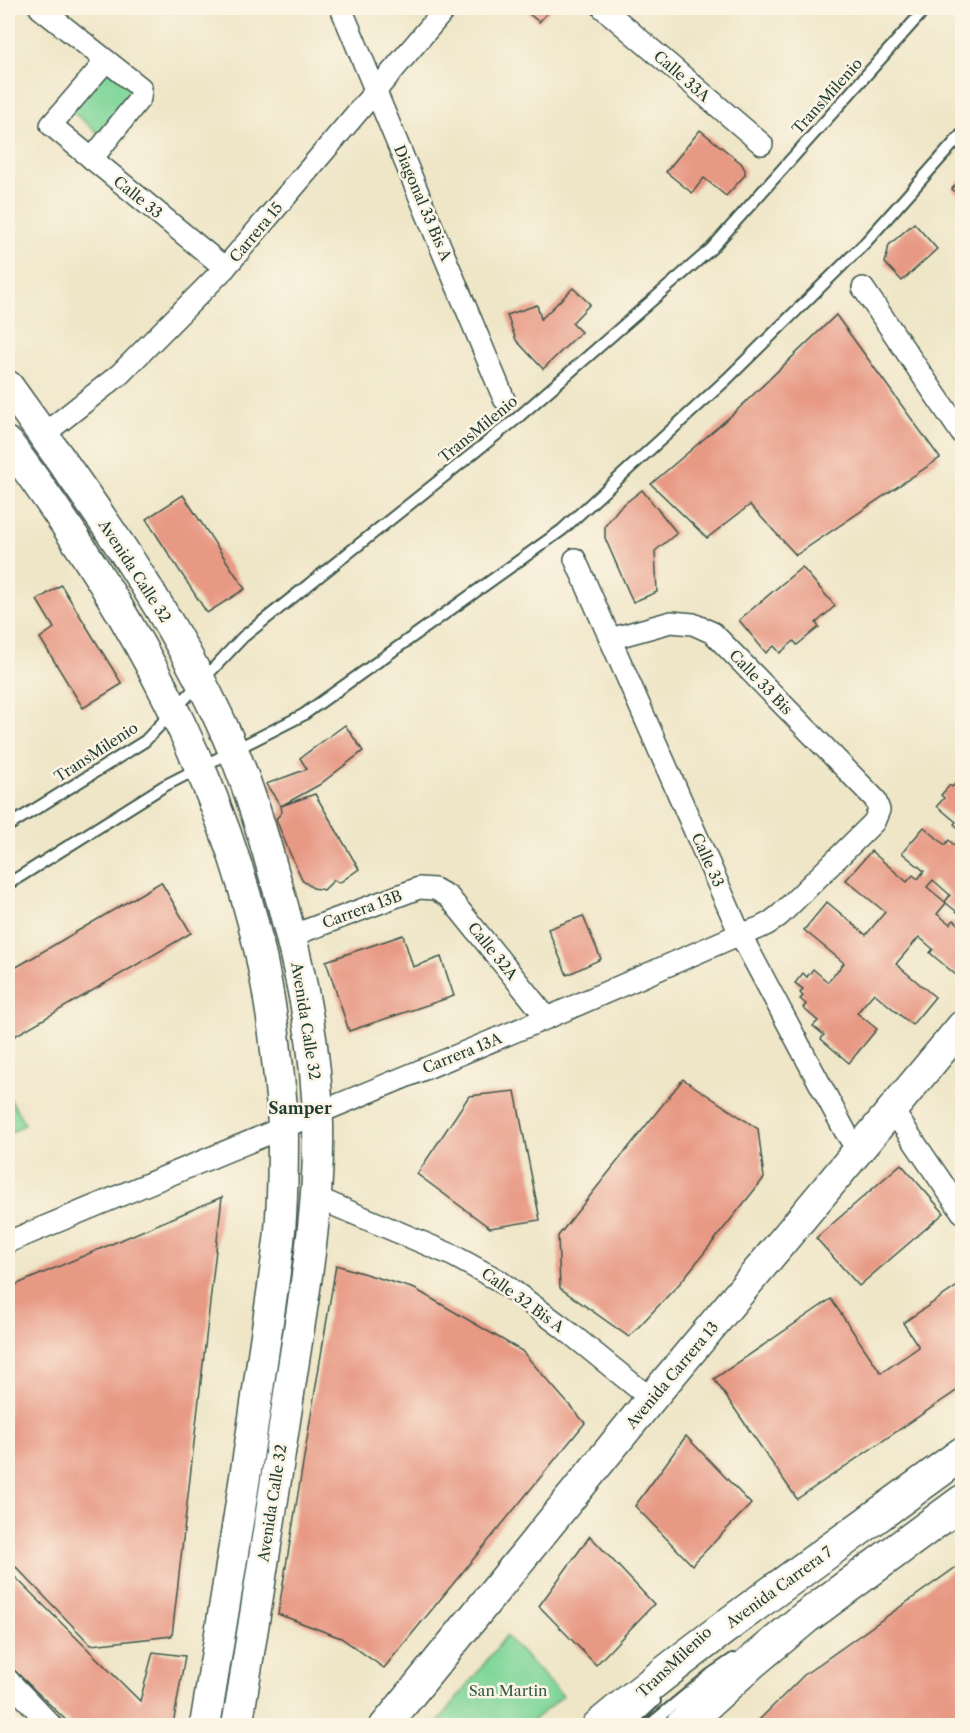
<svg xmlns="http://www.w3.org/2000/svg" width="970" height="1733" font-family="'Libre Caslon Text',serif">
  <rect width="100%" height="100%" fill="#fcf5e5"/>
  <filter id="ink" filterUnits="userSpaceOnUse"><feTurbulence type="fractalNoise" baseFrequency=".0167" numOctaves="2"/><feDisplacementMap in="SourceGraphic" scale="12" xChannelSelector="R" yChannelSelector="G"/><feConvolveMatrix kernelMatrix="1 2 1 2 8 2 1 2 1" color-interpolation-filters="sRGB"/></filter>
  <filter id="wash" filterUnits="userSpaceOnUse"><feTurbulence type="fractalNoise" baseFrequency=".008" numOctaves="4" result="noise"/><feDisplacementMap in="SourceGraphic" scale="24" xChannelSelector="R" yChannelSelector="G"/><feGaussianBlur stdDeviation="1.35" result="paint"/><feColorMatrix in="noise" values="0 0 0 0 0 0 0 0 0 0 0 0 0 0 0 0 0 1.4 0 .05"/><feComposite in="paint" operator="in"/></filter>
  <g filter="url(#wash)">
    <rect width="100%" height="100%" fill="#efe6c8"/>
    <g fill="#80d69a" stroke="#508a67" stroke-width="1.5">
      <polygon points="107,67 138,91 102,136 71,111"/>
      <polygon points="8,1095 25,1124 8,1135"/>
      <polygon points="506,1636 563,1696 527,1725 436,1725"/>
    </g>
    <g id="blocks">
      <g fill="#e79984" fill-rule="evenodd">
        <polygon points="522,8 552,8 539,22"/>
        <polygon points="700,130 741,163 745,170 745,175 726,196 704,178 692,193 666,172"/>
        <polygon points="962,177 962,198 952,189"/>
        <polygon points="914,223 937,249 902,281 885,263 889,245"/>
        <polygon points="573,288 590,304 572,323 581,332 543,369 516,340 507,315 537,305 541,319"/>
        <polygon points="836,315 940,458 796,555 750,505 707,538 651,484 733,414"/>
        <polygon points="642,490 677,533 655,551 657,592 633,602 605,538 605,526 619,508"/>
        <polygon points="183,495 245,589 207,613 146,519"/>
        <polygon points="802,567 835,606 816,623 819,627 797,645 794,641 780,653 774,646 766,653 739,620"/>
        <polygon points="61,585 122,684 83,708 40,638 54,628 37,600"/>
        <polygon points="345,725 363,751 319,785 281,806 315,794 359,869 339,883 334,880 324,890 313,888 303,881 288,849 276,819 282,812 281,806 266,784 307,769 300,758"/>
        <path d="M 958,781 L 962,785 L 962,916 L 946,903 L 937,914 L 950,924 L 954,920 L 962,927 L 962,967 L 956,975 L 930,953 L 933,949 L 919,937 L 896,964 L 935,997 L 912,1025 L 874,993 L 857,1013 L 877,1029 L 849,1063 L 821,1039 L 824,1035 L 813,1026 L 818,1021 L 803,1008 L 806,1004 L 800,999 L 803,996 L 800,993 L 803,989 L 795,983 L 803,973 L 807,977 L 813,969 L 828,982 L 844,963 L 804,930 L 827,902 L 866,935 L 885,912 L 846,880 L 871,851 L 907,882 L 913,875 L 918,879 L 924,871 L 902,853 L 924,827 L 945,845 L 949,840 L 954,845 L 962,836 L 959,833 L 961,831 L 954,824 L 956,822 L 937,806 L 944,798 L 941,795 L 950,785 L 952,787 ZM 933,880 L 950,895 L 945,902 L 927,887 Z"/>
        <polygon points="161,882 191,933 8,1040 8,972"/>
        <polygon points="583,916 601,959 567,975 548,929"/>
        <polygon points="403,935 413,967 441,957 454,996 349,1031 326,961"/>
        <polygon points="683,1079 758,1129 764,1178 680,1283 629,1337 560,1288 558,1236"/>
        <polygon points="515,1091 540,1220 490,1228 417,1174 469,1096"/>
        <polygon points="901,1164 944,1213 859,1286 816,1238"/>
        <polygon points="222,1197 172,1636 91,1645 16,1567 8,1579 8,1288"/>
        <polygon points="336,1265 415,1289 522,1351 585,1423 384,1668 341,1638 278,1614"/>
        <polygon points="962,1283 962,1387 797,1499 714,1379 831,1299 881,1373 919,1347 903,1323"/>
        <polygon points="686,1436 751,1504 692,1565 635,1506"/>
        <polygon points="590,1536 654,1604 596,1665 539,1606"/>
        <polygon points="962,1563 962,1725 754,1725 804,1675"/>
        <polygon points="15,1577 140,1701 153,1652 185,1656 173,1725 71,1725 8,1664 8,1589"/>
      </g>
    </g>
  </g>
  <g filter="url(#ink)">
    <use href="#blocks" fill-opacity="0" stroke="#3e564a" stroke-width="1.5"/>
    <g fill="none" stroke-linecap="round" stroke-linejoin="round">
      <g stroke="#3e564a" stroke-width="14">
        <g id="lane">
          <polyline points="8,826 145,741 243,637 515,420 711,249 926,8"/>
          <polyline points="8,884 164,786 303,715 562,530 727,379 865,243 962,134"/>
          <polyline points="628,1726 655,1701"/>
          <polyline points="648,1726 711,1674 733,1659"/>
        </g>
      </g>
      <g stroke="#3e564a" stroke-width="24">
        <g id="street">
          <polyline points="40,8 141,88 140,98 92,159"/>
          <polyline points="341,8 504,399"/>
          <polyline points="603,8 762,144"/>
          <polyline points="106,61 51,125 225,268"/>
          <polyline points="863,288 962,434"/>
          <polyline points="43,435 120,374 225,268 446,8"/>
          <polyline points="575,559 740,934 845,1131 859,1152"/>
          <polyline points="291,936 419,888 435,889 449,897 547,1018"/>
          <polyline points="893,1111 962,1212"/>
          <polyline points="315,1197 452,1255 498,1280 561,1326 651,1399"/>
          <path d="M 8,1242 L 547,1018 L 740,934 C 756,930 767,926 780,915 L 874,822 L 879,810 L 875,799 L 713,633 L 693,624 L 671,622 L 610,639"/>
          <polyline points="8,1680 52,1726"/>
        </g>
      </g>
      <g stroke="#3e564a" stroke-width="33">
        <g id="secondary">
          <path d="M 8,386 C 88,497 171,610 227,736 C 251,790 267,849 283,906 C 302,978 317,1050 318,1124 C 320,1212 303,1300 290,1387 C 273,1500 256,1613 237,1726"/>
          <path d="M 8,443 C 141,622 253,827 276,1051 C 279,1078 283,1106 283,1133 C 283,1169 283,1205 279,1241 C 273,1291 265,1340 258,1390 C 242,1502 223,1614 205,1726"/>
          <polyline points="385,1726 651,1399 962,1026"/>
        </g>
      </g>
      <g stroke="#3e564a" stroke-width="36">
        <g id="primary">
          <path d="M 599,1726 C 716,1629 840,1544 962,1454"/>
          <polyline points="682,1726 752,1662 806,1617 962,1502"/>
        </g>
      </g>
      <use href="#lane" stroke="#fff" stroke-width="10"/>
      <use href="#street" stroke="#fff" stroke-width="21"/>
      <use href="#secondary" stroke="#fff" stroke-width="30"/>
      <use href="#primary" stroke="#fff" stroke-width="33"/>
    </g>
  </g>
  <g text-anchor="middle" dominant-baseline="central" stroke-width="5" stroke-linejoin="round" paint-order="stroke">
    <g font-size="15" fill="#1f3d34" stroke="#fcf5e5">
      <text transform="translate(682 76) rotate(41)">Calle 33A</text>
      <text transform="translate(827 96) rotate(-48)">TransMilenio</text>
      <text transform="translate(138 197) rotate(39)">Calle 33</text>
      <text transform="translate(423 203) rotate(67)">Diagonal 33 Bis A</text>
      <text transform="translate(256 232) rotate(-50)">Carrera 15</text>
      <text transform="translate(478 429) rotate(-39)">TransMilenio</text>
      <text transform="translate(135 571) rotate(57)">Avenida Calle 32</text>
      <text transform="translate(761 682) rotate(46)">Calle 33 Bis</text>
      <text transform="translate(96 752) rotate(-33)">TransMilenio</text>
      <text transform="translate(708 860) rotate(66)">Calle 33</text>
      <text transform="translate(362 909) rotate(-20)">Carrera 13B</text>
      <text transform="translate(493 951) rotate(51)">Calle 32A</text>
      <text transform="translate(306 1021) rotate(81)">Avenida Calle 32</text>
      <text transform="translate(462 1053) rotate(-22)">Carrera 13A</text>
      <text transform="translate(523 1300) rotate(36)">Calle 32 Bis A</text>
      <text transform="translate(672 1375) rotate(-50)">Avenida Carrera 13</text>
      <text transform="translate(272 1503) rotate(-81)">Avenida Calle 32</text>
      <text transform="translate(779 1587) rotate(-36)">Avenida Carrera 7</text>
      <text transform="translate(674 1662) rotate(-43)">TransMilenio</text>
    </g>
    <g font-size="15" fill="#325c48" stroke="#fcf5e5">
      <text x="508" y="1690">San Martin</text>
    </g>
    <g font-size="16" font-weight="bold" fill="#1f3d34" stroke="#fcf5e5">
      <text x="300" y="1108">Samper</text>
    </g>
  </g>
  <rect width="970" height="1733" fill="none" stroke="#fcf5e5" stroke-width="30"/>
</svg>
